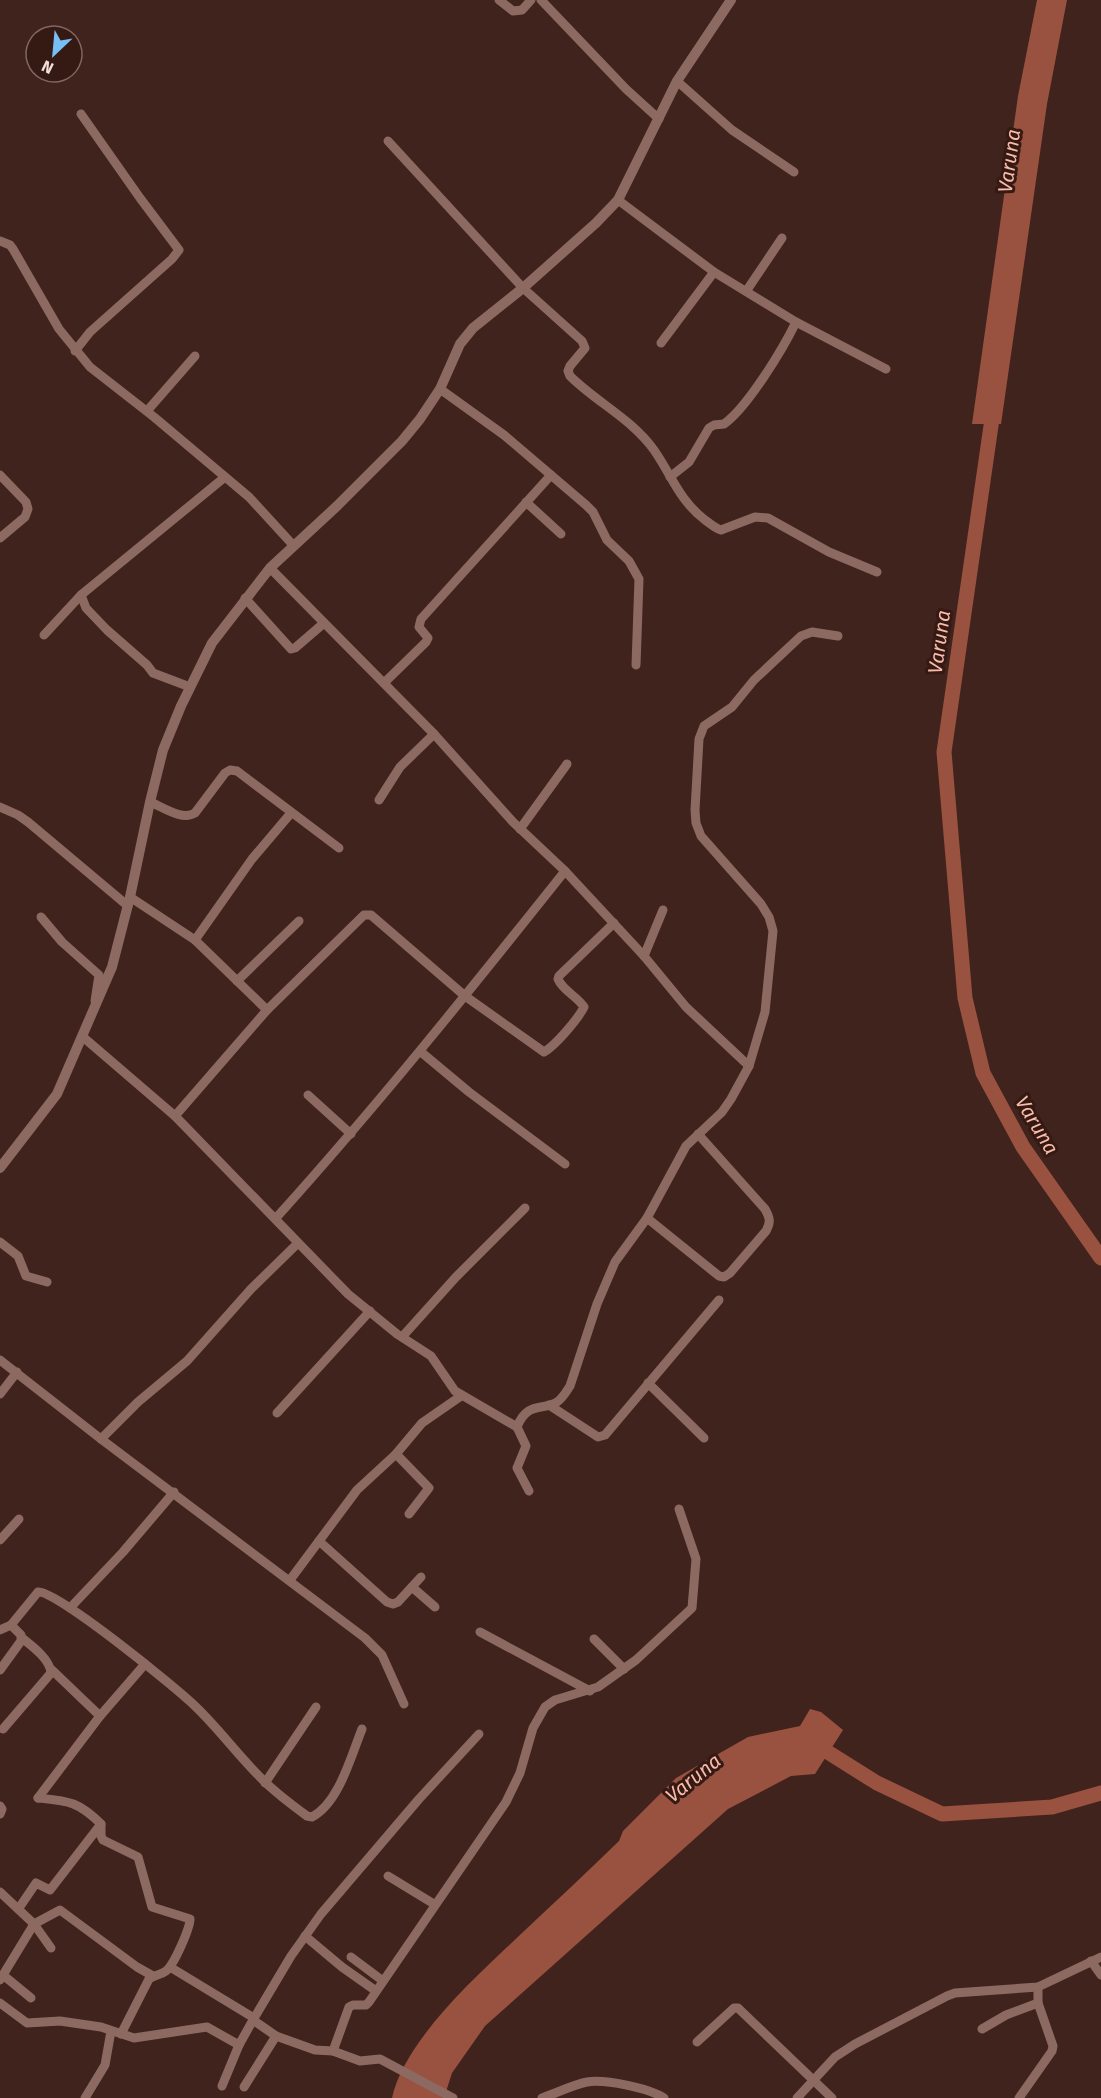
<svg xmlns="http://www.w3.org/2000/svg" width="1101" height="2098" font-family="'Fira Sans',sans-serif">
  <rect width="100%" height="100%" fill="#40231c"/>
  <g fill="#995140">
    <polygon points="1037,0 1067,0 1047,104 1001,424 972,424 1018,96"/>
    <path d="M 810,1709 L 821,1712 L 843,1730 L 815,1774 L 791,1776 L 728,1809 L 485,2026 L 452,2073 L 444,2098 L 392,2098 C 405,2039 479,1974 522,1933 C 554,1903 587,1872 619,1841 L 623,1831 L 676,1778 L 748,1737 L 800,1726 Z"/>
  </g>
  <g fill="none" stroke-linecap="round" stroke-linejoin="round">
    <g stroke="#995140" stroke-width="15">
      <polyline points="994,405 944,752 965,998 983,1073 1023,1147 1101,1258"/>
      <polyline points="810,1753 826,1751 877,1783 942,1814 1052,1807 1101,1793"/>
    </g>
    <g stroke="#8c6a61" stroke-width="9">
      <polyline points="499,0 513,11 522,10 531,0"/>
      <polyline points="541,0 626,89 659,119"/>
      <polyline points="677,81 732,130 794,172"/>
      <path d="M 388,141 L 523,288 L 582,341 L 585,348 L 570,366 L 568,371 L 570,376 C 596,402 632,419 654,450 C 672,476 679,500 705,520 C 711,524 715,528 721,530 L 755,517 L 768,518 L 829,552 L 877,572"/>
      <polyline points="618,200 714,272 796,322 886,369"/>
      <polyline points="0,241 10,245 13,249 59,329 90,367 154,417 249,497 293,545"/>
      <polyline points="747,290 782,238"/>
      <polyline points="661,343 714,272"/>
      <polyline points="75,351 90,332 172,259 179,250 140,198 81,114"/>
      <polyline points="440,389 504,435 586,505 593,512 607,540 629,561 639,579 636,665"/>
      <polyline points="147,411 195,356"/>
      <polyline points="0,475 26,502 28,509 25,517 0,538"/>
      <path d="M 670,477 L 689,462 L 709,428 L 714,425 L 724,424 C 747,408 783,349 796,322"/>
      <polyline points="526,502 561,534"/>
      <polyline points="270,568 434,734 513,822 565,871 644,956 686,1007 749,1066"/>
      <polyline points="81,595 86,608 107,630 147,665 153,673 190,687"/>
      <polyline points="245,598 291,649 295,648 324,623"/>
      <polyline points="44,635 81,595 225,477"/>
      <polyline points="384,683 426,642 428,638 419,627 421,619 551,475"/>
      <polyline points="379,800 400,767 434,734"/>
      <path d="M 150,802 C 163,807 182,821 195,813 L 225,773 L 230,770 L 237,771 L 339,848"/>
      <polyline points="0,807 18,815 28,822 128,906"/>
      <polyline points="520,829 567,764"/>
      <polyline points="130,897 195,940 267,1010"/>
      <polyline points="41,917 62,942 99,975 95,1001"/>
      <polyline points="195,940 252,859 291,813"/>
      <polyline points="644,956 663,910"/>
      <polyline points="237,981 299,921"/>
      <polyline points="83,1037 175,1116 348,1294 397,1334 431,1356 455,1391 517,1427"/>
      <polyline points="421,1052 469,1092 565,1164"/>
      <polyline points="308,1095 351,1134"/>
      <path d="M 175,1116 L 267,1010 L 364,915 L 371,915 L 465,996 L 544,1052 C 555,1046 578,1019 584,1007 C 577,996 563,991 558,979 L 559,976 L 614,923"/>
      <path d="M 276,1218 C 377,1106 471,989 565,871"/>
      <path d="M 647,1218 L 719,1276 L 724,1277 L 730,1273 L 766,1231 C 771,1222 770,1218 765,1209 L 698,1134"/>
      <polyline points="0,1242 18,1256 26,1276 47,1282"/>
      <polyline points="402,1337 456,1277 525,1208"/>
      <polyline points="0,1360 101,1439 365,1638 382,1655 404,1704"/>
      <polyline points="648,1383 704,1438"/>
      <polyline points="0,1394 17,1372"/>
      <polyline points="549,1405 598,1437 605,1435 719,1300"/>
      <polyline points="277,1413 370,1311"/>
      <polyline points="101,1439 138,1402 187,1361 251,1289 298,1243"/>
      <polyline points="396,1454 429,1488 409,1514"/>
      <path d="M 529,1491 L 517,1468 L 526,1446 L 517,1427 C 527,1401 543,1411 557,1402 C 563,1398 566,1392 570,1386 L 597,1304 L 615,1262 L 647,1218 L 686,1146 L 722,1112 L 731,1099 L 749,1066 L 765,1012 L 773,931 L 769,917 L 761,904 L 701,836 L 696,823 L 695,810 L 699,739 L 704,726 L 732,707 L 754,680 L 801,636 L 812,632 L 838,636"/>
      <polyline points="0,1540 19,1519"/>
      <polyline points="319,1541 387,1602 393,1604 398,1602 421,1577"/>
      <polyline points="290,1580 357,1490 396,1454 422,1423 461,1396"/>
      <polyline points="412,1587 435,1607"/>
      <polyline points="70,1608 123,1552 174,1492"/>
      <path d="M 0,1630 L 11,1625 L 38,1592 C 55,1589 178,1689 196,1707 C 220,1730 240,1758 264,1781 C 277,1794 292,1805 307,1816 L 312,1817 C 339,1803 351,1756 362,1729"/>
      <polyline points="480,1632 590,1691"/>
      <polyline points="594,1639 624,1669"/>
      <polyline points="0,1670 21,1641 21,1635 11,1625"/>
      <polyline points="52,1670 100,1716"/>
      <path d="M 3,1729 L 51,1673 C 50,1659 32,1646 22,1638"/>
      <polyline points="265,1783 316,1707"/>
      <path d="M 38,1798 C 68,1801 78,1801 101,1824 L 101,1836 L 103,1840 L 138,1857 L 152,1907 L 190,1919 C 190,1928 174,1965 166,1971 C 161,1975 154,1975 149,1979 L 121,2034"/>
      <polyline points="38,1798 100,1716 145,1664"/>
      <polyline points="0,1806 2,1809 0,1814"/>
      <polyline points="388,1876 434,1904"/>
      <polyline points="0,1892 34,1924 51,1948"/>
      <polyline points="19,1908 36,1883 50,1890 101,1824"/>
      <polyline points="305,1936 342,1967 376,1991"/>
      <polyline points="351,1957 383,1981"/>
      <polyline points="1091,1961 1101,1975"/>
      <polyline points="170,1967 254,2018"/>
      <polyline points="3,1975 31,1998"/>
      <polyline points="0,1980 34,1924 60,1910 137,1967 153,1976"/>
      <polyline points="0,2003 27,2023 60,2021 101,2027 134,2038 207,2027 239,2045 253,2020 276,2036 315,2050 333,2051 360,2061 380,2059 453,2098"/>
      <polyline points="253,2020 291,1956 321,1914 419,1799 479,1734"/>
      <polyline points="982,2029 1006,2015 1038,2003"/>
      <polyline points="697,2042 734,2008 738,2008 832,2098"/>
      <polyline points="333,2051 349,2007 353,2005 366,2005 369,2002 506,1802 520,1773 533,1728 545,1707 555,1700 598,1687 636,1660 692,1608 696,1559 679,1509"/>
      <polyline points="222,2086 239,2045"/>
      <polyline points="244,2087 276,2036"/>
      <polyline points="85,2098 105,2065 111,2031"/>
      <path d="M 542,2098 C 557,2093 572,2085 587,2082 C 605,2079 649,2088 664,2098"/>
      <polyline points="797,2098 835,2057 855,2044 947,1996 955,1993 1038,1987 1101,1957"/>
      <polyline points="1019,2098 1052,2051 1053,2046 1038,2003 1038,1987"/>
    </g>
    <polyline stroke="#8c6a61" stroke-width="10" points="0,1168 57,1094 112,967 130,897 150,802 163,750 181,706 212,643 270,568 337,506 402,441 420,419 440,389 460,344 473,328 523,288 596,223 618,200 677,81 731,0"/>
  </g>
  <g text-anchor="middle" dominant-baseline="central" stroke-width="6" stroke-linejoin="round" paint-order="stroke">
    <g font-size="20" font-style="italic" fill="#fbbbab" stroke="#351913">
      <text transform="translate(1009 161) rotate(-82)">Varuna</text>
      <text transform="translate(939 642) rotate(-82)">Varuna</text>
      <text transform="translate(1037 1125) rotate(59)">Varuna</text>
      <text transform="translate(693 1778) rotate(-39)">Varuna</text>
    </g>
  </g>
  <g transform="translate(54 54) rotate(206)"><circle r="28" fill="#351913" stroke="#816862" stroke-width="1.5"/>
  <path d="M0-4.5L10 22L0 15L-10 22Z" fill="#78bff8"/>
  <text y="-9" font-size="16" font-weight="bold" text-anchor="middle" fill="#f3ded9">N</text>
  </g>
</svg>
